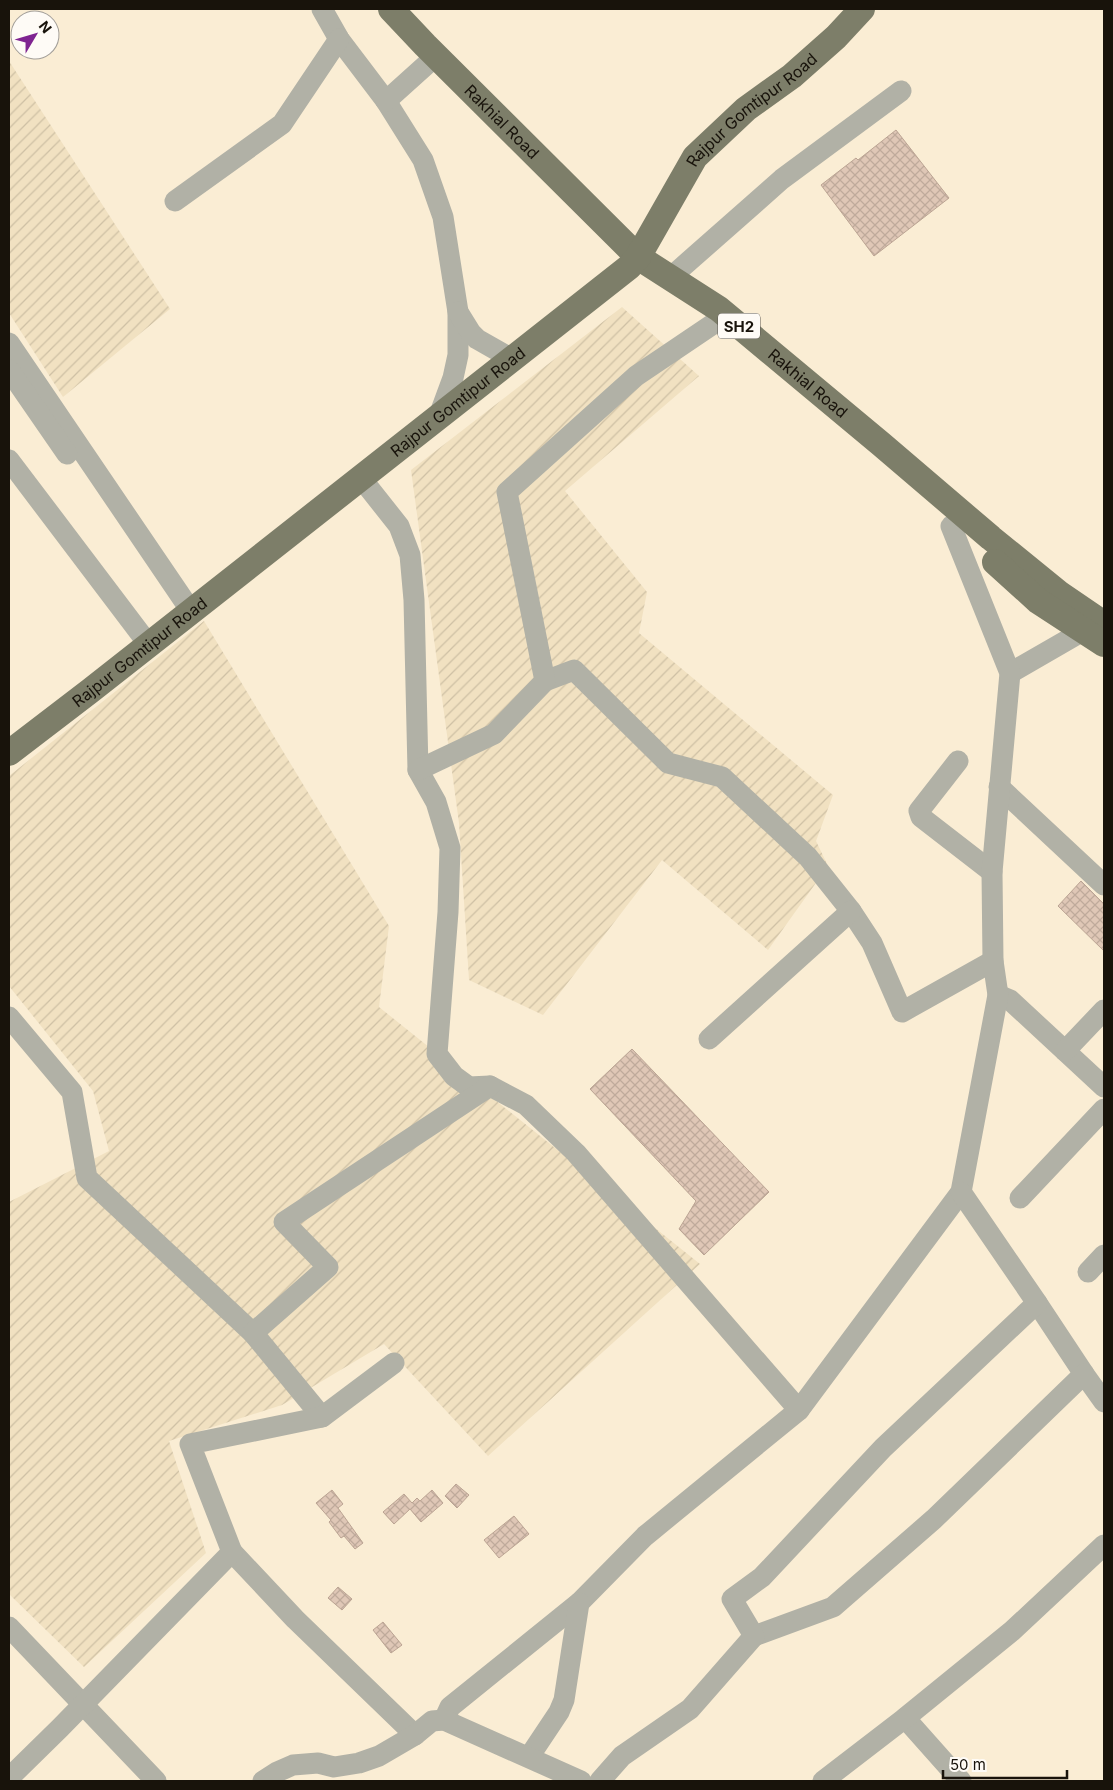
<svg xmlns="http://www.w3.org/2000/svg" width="1113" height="1790" font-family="Inter,sans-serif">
  <defs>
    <pattern id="industrial-furrows" width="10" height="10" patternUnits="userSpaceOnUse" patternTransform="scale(1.25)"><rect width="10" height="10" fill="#f1e1c1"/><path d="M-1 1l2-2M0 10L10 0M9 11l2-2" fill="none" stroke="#cec0a4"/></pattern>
    <pattern id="building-cross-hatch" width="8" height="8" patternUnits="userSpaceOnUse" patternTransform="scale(1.25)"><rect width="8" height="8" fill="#dfc7b6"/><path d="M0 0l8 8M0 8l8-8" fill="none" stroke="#bfaa9b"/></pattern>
  </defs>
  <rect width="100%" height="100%" fill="#faedd4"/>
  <g fill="url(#industrial-furrows)">
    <polygon points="9,61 170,309 63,397 9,313"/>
    <polygon points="622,307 699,376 565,491 647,592 639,633 833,795 816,841 828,866 768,950 662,860 543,1015 469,980 459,823 411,470"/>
    <polygon points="204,621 389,926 379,1007 700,1264 488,1456 384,1344 282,1405 169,1441 206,1553 84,1667 9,1594 9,1202 109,1151 93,1091 9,986 9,776"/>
  </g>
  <g fill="url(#building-cross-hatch)" stroke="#bba493">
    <polygon points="896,130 949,198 874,256 821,185 856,158 858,160"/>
    <polygon points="1081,881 1104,904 1104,951 1058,906"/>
    <polygon points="632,1049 769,1192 704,1255 679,1229 696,1201 590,1089"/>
    <polygon points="456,1484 469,1495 457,1508 445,1496"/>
    <polygon points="332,1490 343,1504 338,1508 363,1543 355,1549 344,1536 341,1538 329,1522 331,1520 316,1503"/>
    <polygon points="432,1490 443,1503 421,1522 410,1509 394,1524 383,1512 404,1494 412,1503 417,1498 420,1501"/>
    <polygon points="514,1516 529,1534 499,1558 484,1540"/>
    <polygon points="338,1587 352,1599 342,1610 328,1598"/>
    <polygon points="383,1622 402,1645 391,1653 373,1630"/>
  </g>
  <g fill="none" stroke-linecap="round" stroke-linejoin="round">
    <g stroke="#b1b1a6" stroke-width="21">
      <polyline points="322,9 339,39 386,101 423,160 443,217 458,312 458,355 453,378 439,416"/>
      <polyline points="386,101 436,56"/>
      <polyline points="175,201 282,124 339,39"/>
      <polyline points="671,277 782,179 901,91"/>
      <polyline points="458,312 471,333 477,339 512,359"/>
      <polyline points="9,343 191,611"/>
      <polyline points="9,370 67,454"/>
      <polyline points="9,460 149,645"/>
      <polyline points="361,478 399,526 410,555 414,600 418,770 436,802 450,848 448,912 437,1054 454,1076 469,1087 490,1086 526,1105 576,1153 799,1410"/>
      <polyline points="1010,673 1083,631"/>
      <polyline points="545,681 574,670 668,763 722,777 808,857 851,911 872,943 902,1012 993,961"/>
      <polyline points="958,761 919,811 921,817 992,872"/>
      <polyline points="418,770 494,734 545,681 507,492 636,376 716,322"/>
      <polyline points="999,787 1104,885"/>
      <polyline points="998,995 1010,1000 1104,1087"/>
      <polyline points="9,1017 72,1092 87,1178 253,1333"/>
      <polyline points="709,1039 851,911"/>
      <polyline points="1065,1051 1104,1010"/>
      <polyline points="1020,1198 1104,1109"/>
      <polyline points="1088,1272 1104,1255"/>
      <polyline points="1037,1303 1084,1374"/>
      <polyline points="322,1417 253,1333 328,1267 284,1222 490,1086"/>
      <polyline points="232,1552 295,1619 415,1735"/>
      <polyline points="9,1627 156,1781"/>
      <polyline points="754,1636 833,1607 934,1519 1084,1374 1104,1402"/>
      <polyline points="905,1718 961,1781"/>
      <polyline points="444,1720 450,1707 579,1603 645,1536 799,1410 961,1192 998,995 993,961 992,872 1010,673 951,526"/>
      <polyline points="529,1757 559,1712 564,1700 579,1603"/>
      <polyline points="9,1778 60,1728 232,1552 190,1444 322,1417 394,1363"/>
      <polyline points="263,1781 277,1772 293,1765 318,1763 334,1767 359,1763 379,1756 415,1735 432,1721 444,1720 581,1781"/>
      <polyline points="600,1781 622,1756 690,1709 754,1636 732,1599 762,1577 883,1448 1037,1303 961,1192"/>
      <polyline points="823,1781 905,1718 1012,1631 1104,1545"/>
    </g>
    <g stroke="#7d7e69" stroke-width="26">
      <path id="s1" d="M 391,9 L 425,45 L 638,257 L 719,309 L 881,444 L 991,538 L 1060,594 L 1104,624"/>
      <polyline points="995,562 1038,601 1104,644"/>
      <path id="s2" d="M 9,753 L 90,691 L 629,267 L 638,257 L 695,157 L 746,109 L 792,76 L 836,37 L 862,9"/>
    </g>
  </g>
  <g text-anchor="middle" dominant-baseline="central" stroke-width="4.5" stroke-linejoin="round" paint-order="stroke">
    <rect fill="#fefbf6" stroke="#5d5952" stroke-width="1" x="718" y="313.5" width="42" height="25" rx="4"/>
    <g font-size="15" font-weight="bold" fill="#18130b">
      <text x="739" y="326">SH2</text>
    </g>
    <g font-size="16" fill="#18130b" stroke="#fefbf6">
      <text stroke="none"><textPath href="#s2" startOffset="990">Rajpur Gomtipur Road</textPath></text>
      <text stroke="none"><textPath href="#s1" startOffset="158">Rakhial Road</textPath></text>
      <text stroke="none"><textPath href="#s1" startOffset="562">Rakhial Road</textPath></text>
      <text stroke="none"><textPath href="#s2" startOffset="570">Rajpur Gomtipur Road</textPath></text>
      <text stroke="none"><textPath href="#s2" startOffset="165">Rajpur Gomtipur Road</textPath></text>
    </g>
  </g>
  <rect width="1113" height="1790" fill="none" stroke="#18130b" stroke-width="20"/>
  <g transform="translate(35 35) rotate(52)"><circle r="24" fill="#fefbf6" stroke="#a29e98"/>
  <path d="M0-4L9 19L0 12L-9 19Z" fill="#7f2491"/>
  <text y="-8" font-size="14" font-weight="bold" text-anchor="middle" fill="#18130b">N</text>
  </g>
  <path d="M943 1770v8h124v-8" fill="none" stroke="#18130b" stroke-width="2.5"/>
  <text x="950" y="1770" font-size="15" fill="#18130b" stroke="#fefbf6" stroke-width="4" paint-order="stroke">50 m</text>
</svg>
